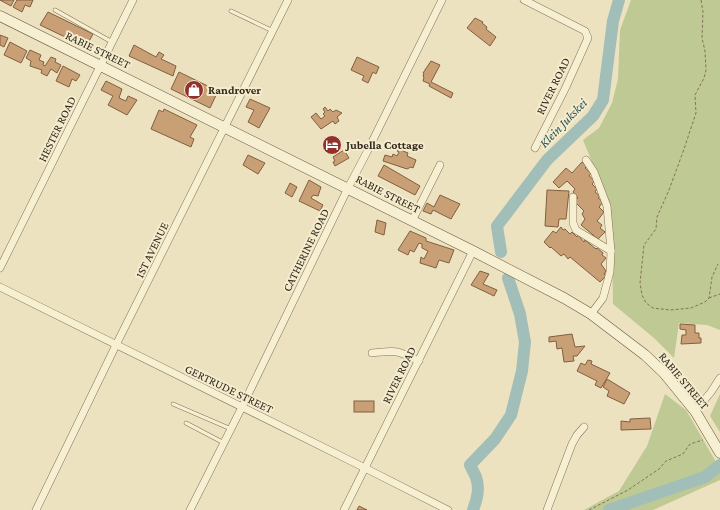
<svg xmlns="http://www.w3.org/2000/svg" width="720" height="510" font-family="'Crimson Pro',serif">
  <rect width="100%" height="100%" fill="#ece2bf"/>
  <g fill="#bfc994">
    <polygon points="631,0 720,0 720,330 707,325 679,323 674,358 654,338 613,304 612,242 608,201 583,140 599,128 612,103 618,79 620,30"/>
    <polygon points="665,394 686,410 720,469 720,480 653,510 584,510 619,491 647,446"/>
    <polygon points="720,394 720,432 710,416"/>
  </g>
  <g fill="none" stroke-linecap="round" stroke-linejoin="round">
    <g stroke="#a2beb8" stroke-width="12">
      <polyline points="501,252 497,226 547,160 593,116 603,100 613,21 619,0"/>
      <path d="M 473,510 C 477,499 480,489 476,477 C 474,473 472,469 470,465 L 495,439 L 511,415 L 522,371 L 525,342 L 520,314 L 508,278"/>
      <polyline points="609,510 705,477 720,465"/>
    </g>
  </g>
  <g fill="#c99f76" stroke="#825f3f">
    <polygon points="0,0 14,0 11,6"/>
    <polygon points="17,0 33,0 30,7 25,5 22,12 13,7"/>
    <polygon points="48,12 93,34 86,47 40,25"/>
    <polygon points="475,18 483,22 482,23 487,27 486,29 496,37 490,46 467,28"/>
    <polygon points="0,35 8,38 4,47 0,45"/>
    <polygon points="10,42 27,51 21,63 4,55"/>
    <polygon points="134,45 156,57 159,52 164,55 161,59 176,66 173,76 129,56"/>
    <polygon points="30,50 41,55 39,60 44,62 43,65 45,66 51,57 56,59 55,62 61,65 57,73 51,69 47,76 41,73 42,70 30,66 31,61 26,58"/>
    <polygon points="357,57 379,67 376,74 373,72 368,83 362,80 364,76 351,70"/>
    <polygon points="431,61 440,65 431,82 453,93 451,98 429,86 430,84 423,81 424,77 423,76 424,73 423,73"/>
    <polygon points="63,66 80,75 76,81 72,79 69,87 56,81"/>
    <polygon points="179,72 218,91 210,108 171,89"/>
    <polygon points="106,81 122,89 119,98 126,101 128,96 137,100 127,115 108,105 113,96 101,90"/>
    <polygon points="250,99 270,108 259,128 248,122 254,110 246,107"/>
    <polygon points="325,107 328,111 330,109 333,112 336,110 342,113 337,117 339,121 335,124 333,121 321,129 311,117 316,113 321,119 325,116 323,114 325,112 323,109"/>
    <polygon points="164,109 197,125 190,137 194,139 191,147 151,129 159,110 163,112"/>
    <polygon points="399,147 404,149 403,151 408,153 407,156 416,160 413,168 411,167 407,169 383,161 385,155 392,157 393,154 397,156 399,152 397,151"/>
    <polygon points="344,150 349,158 335,166 333,162 335,161 333,157"/>
    <polygon points="248,155 265,163 258,174 243,165"/>
    <polygon points="582,162 587,166 585,168 591,173 589,176 595,181 592,184 597,189 595,192 600,196 598,198 603,202 599,207 604,212 597,221 602,225 600,228 605,232 598,239 581,225 585,219 582,214 584,211 574,201 578,198 573,192 575,189 567,181 559,188 553,182 566,168 572,173"/>
    <polygon points="384,165 420,186 415,195 378,176"/>
    <polygon points="309,180 321,187 318,196 313,195 311,198 323,205 320,211 299,201"/>
    <polygon points="290,183 297,187 292,197 285,193"/>
    <polygon points="547,190 569,191 566,219 559,219 558,227 545,226"/>
    <polygon points="440,195 460,204 451,219 433,210 431,214 423,211 427,203 434,207"/>
    <polygon points="377,220 386,223 384,235 375,232"/>
    <polygon points="561,227 563,230 565,229 570,234 572,232 577,237 578,235 584,242 585,240 596,249 597,248 603,253 602,255 606,258 601,264 606,271 604,274 606,276 600,282 570,257 568,259 564,254 561,256 551,247 550,248 544,242 553,231 556,233"/>
    <polygon points="410,231 426,238 426,241 454,250 449,263 439,260 436,268 420,263 421,257 424,259 428,251 422,248 422,244 419,243 414,252 410,250 408,255 398,250"/>
    <polygon points="480,271 489,274 483,284 497,290 494,296 471,285"/>
    <polygon points="680,324 695,325 695,333 699,333 699,338 701,338 701,343 681,344 682,335 686,335 686,330 680,329"/>
    <polygon points="572,334 575,347 585,346 577,356 573,356 574,361 564,362 562,348 557,349 556,341 549,342 549,337"/>
    <polygon points="588,360 592,361 591,364 610,373 601,388 595,385 597,381 577,371 581,363 585,365"/>
    <polygon points="607,379 630,393 624,404 607,396 609,391 603,387"/>
    <rect x="354" y="401" width="20" height="11"/>
    <polygon points="650,418 651,429 621,430 621,421 630,422 630,419"/>
    <polygon points="359,506 367,510 357,510"/>
  </g>
  <g fill="none" stroke-linecap="round" stroke-linejoin="round">
    <g stroke="#847358" stroke-width="4.5">
      <g id="lane">
        <polyline points="55,10 112,42"/>
        <polyline points="231,11 273,31"/>
        <polyline points="173,404 231,429"/>
        <polyline points="186,423 224,443"/>
      </g>
    </g>
    <g stroke="#847358" stroke-width="8">
      <g id="street">
        <polyline points="524,0 585,31 588,38 565,89 535,148"/>
        <polyline points="586,160 594,172 607,206 611,251 610,272 603,298 591,314"/>
        <polyline points="573,197 573,223 576,230 611,251"/>
        <polyline points="412,221 440,165"/>
        <polyline points="0,268 133,0"/>
        <polyline points="0,287 365,468 448,510"/>
        <path d="M 372,353 C 395,350 397,350 419,361"/>
        <polyline points="695,411 711,392 720,378"/>
        <polyline points="36,510 116,345 288,0"/>
        <polyline points="190,510 242,407 348,188 367,152 442,0"/>
        <polyline points="344,510 473,251"/>
        <polyline points="547,510 572,444 577,435 584,427"/>
      </g>
    </g>
    <g stroke="#65543c" stroke-width="11">
      <polyline id="secondary" points="0,16 473,251 564,298 591,314 645,355 664,373 695,411 720,453"/>
    </g>
    <g stroke="#847358" stroke-width="1" stroke-dasharray="3 2" stroke-linecap="butt">
      <polyline points="701,0 703,12 702,38 705,51 706,70 704,78 695,95 696,113 683,152 669,190 657,217 656,229 644,245 640,283 642,295 646,303 653,308 670,310 691,308 705,302 709,298 712,277 718,264"/>
      <polyline points="709,298 720,294"/>
      <polyline points="589,510 628,490 659,469 666,461 683,454 690,444 703,440"/>
    </g>
    <use href="#lane" stroke="#f7efd2" stroke-width="3.5"/>
    <use href="#street" stroke="#f7efd2" stroke-width="7"/>
    <use href="#secondary" stroke="#f7efd2" stroke-width="10"/>
  </g>
  <defs>
    <g id="shop-disc" transform="scale(1)"><circle r="9.5" fill="#90322b" stroke="#f4ecce"/><path d="M-5-2.5h2.3a2.7 3.5 0 0 1 5.4 0H5L5.5 6h-11ZM-1.5-2.5h3a1.5 2.3 0 0 0-3 0Z" fill="#fff"/></g>
    <g id="hotel-disc" transform="scale(1)"><circle r="9.5" fill="#90322b" stroke="#f4ecce"/><path d="M-6-4.5h1.5V1H6V5H4.5V3h-9V5H-6ZM-4 0a1.8 1.8 0 1 1 3.6 0ZM.5 0V-2.5h3Q6-2.5 6 0Z" fill="#fff"/></g>
  </defs>
  <g fill-rule="evenodd">
    <use href="#shop-disc" x="194" y="90"/>
    <use href="#hotel-disc" x="332" y="145"/>
  </g>
  <g text-anchor="middle" dominant-baseline="central" stroke-width="4" stroke-linejoin="round" paint-order="stroke">
    <g font-size="12" fill="#34291c" stroke="#f4ecce">
      <text transform="translate(98 50) rotate(26)">RABIE STREET</text>
      <text transform="translate(553 86) rotate(-64)">RIVER ROAD</text>
      <text transform="translate(57 129) rotate(-64)">HESTER ROAD</text>
      <text transform="translate(388 194) rotate(27)">RABIE STREET</text>
      <text transform="translate(152 250) rotate(-64)">1ST AVENUE</text>
      <text transform="translate(306 250) rotate(-64)">CATHERINE ROAD</text>
      <text transform="translate(399 375) rotate(-64)">RIVER ROAD</text>
      <text transform="translate(684 381) rotate(50)">RABIE STREET</text>
      <text transform="translate(229 389) rotate(26)">GERTRUDE STREET</text>
    </g>
    <g font-size="12" font-weight="bold" fill="#34291c" stroke="#f4ecce" text-anchor="start">
      <text x="208" y="90">Randrover</text>
      <text x="346" y="145">Jubella Cottage</text>
    </g>
    <g font-size="13" font-style="italic" fill="#2c5253" stroke="#f4ecce">
      <text transform="translate(563 123) rotate(-46)">Klein Jukskei</text>
    </g>
  </g>
</svg>
